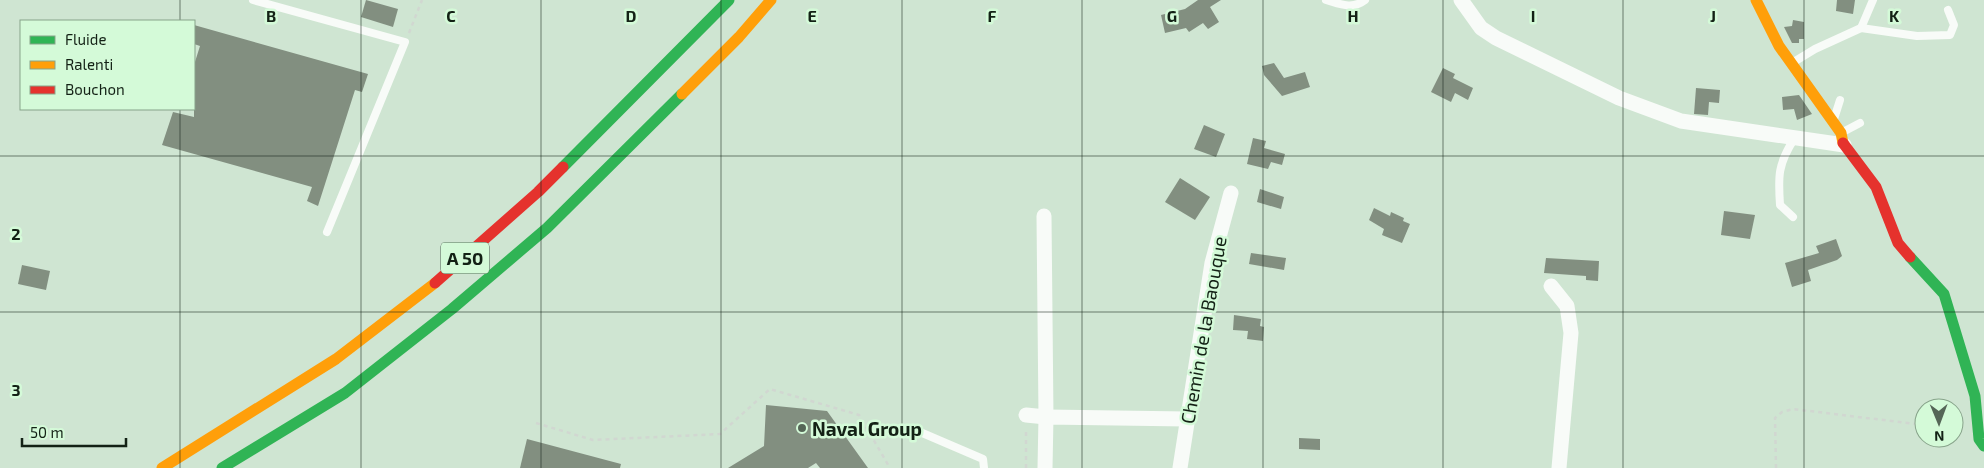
<svg xmlns="http://www.w3.org/2000/svg" width="1984" height="468" font-family="'Exo 2',sans-serif">
  <rect width="100%" height="100%" fill="#cfe5d2"/>
  <g fill="#828f80">
    <polygon points="366,0 398,9 393,27 361,17"/>
    <polygon points="1198,0 1221,0 1210,7 1219,22 1208,29 1203,23 1189,32 1186,28 1165,33 1161,15 1185,9"/>
    <polygon points="1837,0 1855,0 1853,14 1836,11"/>
    <polygon points="1793,20 1804,22 1804,39 1799,39 1799,43 1792,43 1784,27 1792,26"/>
    <polygon points="194,25 368,74 362,92 355,90 318,206 307,201 312,187 162,145 173,112 194,117 194,65 200,46 194,44"/>
    <polygon points="1274,63 1284,78 1305,72 1310,87 1282,96 1264,75 1262,66"/>
    <polygon points="1443,68 1455,74 1453,78 1473,88 1468,100 1455,93 1451,102 1431,92"/>
    <polygon points="1696,88 1720,90 1719,103 1709,102 1708,115 1694,114"/>
    <polygon points="1799,95 1812,114 1797,120 1794,109 1783,110 1782,97"/>
    <polygon points="1204,125 1225,134 1216,157 1194,149"/>
    <polygon points="1253,138 1266,141 1264,148 1285,154 1282,165 1271,162 1268,169 1247,164"/>
    <polygon points="1180,178 1210,197 1195,220 1165,202"/>
    <polygon points="1260,189 1284,197 1281,209 1257,202"/>
    <polygon points="1374,208 1390,216 1391,212 1404,218 1403,221 1410,224 1402,243 1382,235 1384,229 1369,220"/>
    <polygon points="1724,211 1755,215 1750,239 1721,235"/>
    <polygon points="1836,239 1842,256 1837,260 1808,270 1811,281 1792,287 1785,263 1819,253 1816,246"/>
    <polygon points="1251,253 1286,258 1284,270 1249,264"/>
    <polygon points="1546,258 1599,261 1598,281 1586,280 1586,276 1544,273"/>
    <polygon points="22,265 50,271 46,290 18,284"/>
    <polygon points="1234,315 1261,319 1260,326 1264,327 1263,341 1247,339 1248,331 1233,330"/>
    <polygon points="766,405 827,411 868,468 820,468 816,463 808,468 728,468 764,446"/>
    <polygon points="1299,438 1320,439 1320,450 1299,449"/>
    <polygon points="527,439 621,464 620,468 520,468"/>
  </g>
  <g fill="none" stroke-linecap="round" stroke-linejoin="round">
    <g stroke="#d1d7d1" stroke-width="2.5" stroke-dasharray="4 4" stroke-linecap="butt">
      <polyline points="409,33 422,0"/>
      <polyline points="536,423 593,440 720,434 770,389 859,415 890,468"/>
      <polyline points="1954,429 1962,430"/>
      <polyline points="1026,468 1026,430"/>
      <polyline points="1776,468 1775,418 1782,412 1793,409 1924,425"/>
    </g>
    <g stroke="#f8fbf8" stroke-width="8">
      <polyline points="253,0 405,42 327,232"/>
      <path d="M 1326,0 C 1340,4 1352,10 1365,0"/>
      <polyline points="1861,28 1917,36 1950,35 1954,25 1948,10"/>
      <polyline points="1792,63 1815,49 1861,28 1873,0"/>
      <polyline points="1834,119 1840,100"/>
      <polyline points="1841,133 1860,123"/>
      <path d="M 1793,217 L 1780,205 C 1778,176 1778,164 1794,139"/>
      <polyline points="913,429 983,459 984,468"/>
    </g>
    <g stroke="#f8fbf8" stroke-width="15">
      <polyline points="1461,0 1481,28 1496,38 1619,98 1681,121 1844,145"/>
      <polyline points="1551,286 1567,306 1571,333 1559,468"/>
      <polyline points="1026,415 1046,417 1044,216"/>
      <polyline points="1045,468 1046,417 1187,419"/>
      <polyline points="1180,468 1212,263 1231,193"/>
    </g>
    <g stroke="#30b455" stroke-width="11">
      <polyline points="563,167 729,0"/>
      <polyline points="1910,257 1944,294 1975,396 1979,439 1984,446"/>
      <polyline points="222,468 345,393 452,309 547,228 682,94"/>
    </g>
    <g stroke="#ff9f0a" stroke-width="11">
      <polyline points="1756,0 1779,46 1841,133 1843,143"/>
      <polyline points="682,94 739,37 771,0"/>
      <polyline points="162,468 336,359 435,283"/>
    </g>
    <g stroke="#e5322d" stroke-width="11">
      <polyline points="1843,143 1876,187 1898,243 1910,257"/>
      <polyline points="435,283 538,192 563,167"/>
    </g>
  </g>
  <path fill="none" stroke="#132115" stroke-width="1" stroke-opacity="0.55" d="M 180,0 L 180,21M 361,0 L 361,468M 541,0 L 541,468M 721,0 L 721,468M 902,0 L 902,468M 1082,0 L 1082,468M 1263,0 L 1263,468M 1443,0 L 1443,468M 1623,0 L 1623,468M 1804,0 L 1804,468M 180,109 L 180,468M 0,156 L 1984,156M 0,312 L 1984,312"/>
  <circle fill="#556657" stroke="#d4fad8" stroke-width="2" cx="802" cy="428" r="5"/>
  <g text-anchor="middle" dominant-baseline="central" stroke-width="5" stroke-linejoin="round" paint-order="stroke">
    <rect fill="#d4fad8" stroke="#4d6250" stroke-width="1" x="441" y="242.5" width="48" height="31" rx="4"/>
    <g font-size="18" font-weight="bold" fill="#132115">
      <text x="465" y="258">A 50</text>
    </g>
    <g font-size="19" fill="#132115" stroke="#d4fad8">
      <text transform="translate(1203 330) rotate(-80)">Chemin de la Baouque</text>
    </g>
    <g font-size="19" font-weight="bold" fill="#132115" stroke="#d4fad8" text-anchor="start">
      <text x="812" y="428">Naval Group</text>
    </g>
  </g>
  <g font-size="16" text-anchor="middle" font-weight="bold" fill="#132115" stroke="#d4fad8" stroke-width="5" stroke-linejoin="round" paint-order="stroke">
    <text x="271" y="22">B</text>
    <text x="451" y="22">C</text>
    <text x="631" y="22">D</text>
    <text x="812" y="22">E</text>
    <text x="992" y="22">F</text>
    <text x="1172" y="22">G</text>
    <text x="1353" y="22">H</text>
    <text x="1533" y="22">I</text>
    <text x="1713" y="22">J</text>
    <text x="1894" y="22">K</text>
    <text x="16" y="240">2</text>
    <text x="16" y="396">3</text>
  </g>
  <rect x="20" y="20" width="175" height="90" fill="#d4fad8" stroke="#87a38a"/>
  <rect x="30" y="36" width="25" height="8" fill="#30b455" stroke="#87a38a"/>
  <text x="65" y="45" font-size="15" fill="#132115">Fluide</text>
  <rect x="30" y="61" width="25" height="8" fill="#ff9f0a" stroke="#87a38a"/>
  <text x="65" y="70" font-size="15" fill="#132115">Ralenti</text>
  <rect x="30" y="86" width="25" height="8" fill="#e5322d" stroke="#87a38a"/>
  <text x="65" y="95" font-size="15" fill="#132115">Bouchon</text>
  <g transform="translate(1939 423) rotate(179)"><circle r="24" fill="#d4fad8" stroke="#87a38a"/>
  <path d="M0-4L9 19L0 12L-9 19Z" fill="#556657"/>
  <text y="-8" font-size="14" font-weight="bold" text-anchor="middle" fill="#132115">N</text>
  </g>
  <path d="M22 438v8h104v-8" fill="none" stroke="#132115" stroke-width="2.5"/>
  <text x="30" y="438" font-size="15" fill="#132115" stroke="#d4fad8" stroke-width="4" paint-order="stroke">50 m</text>
</svg>
